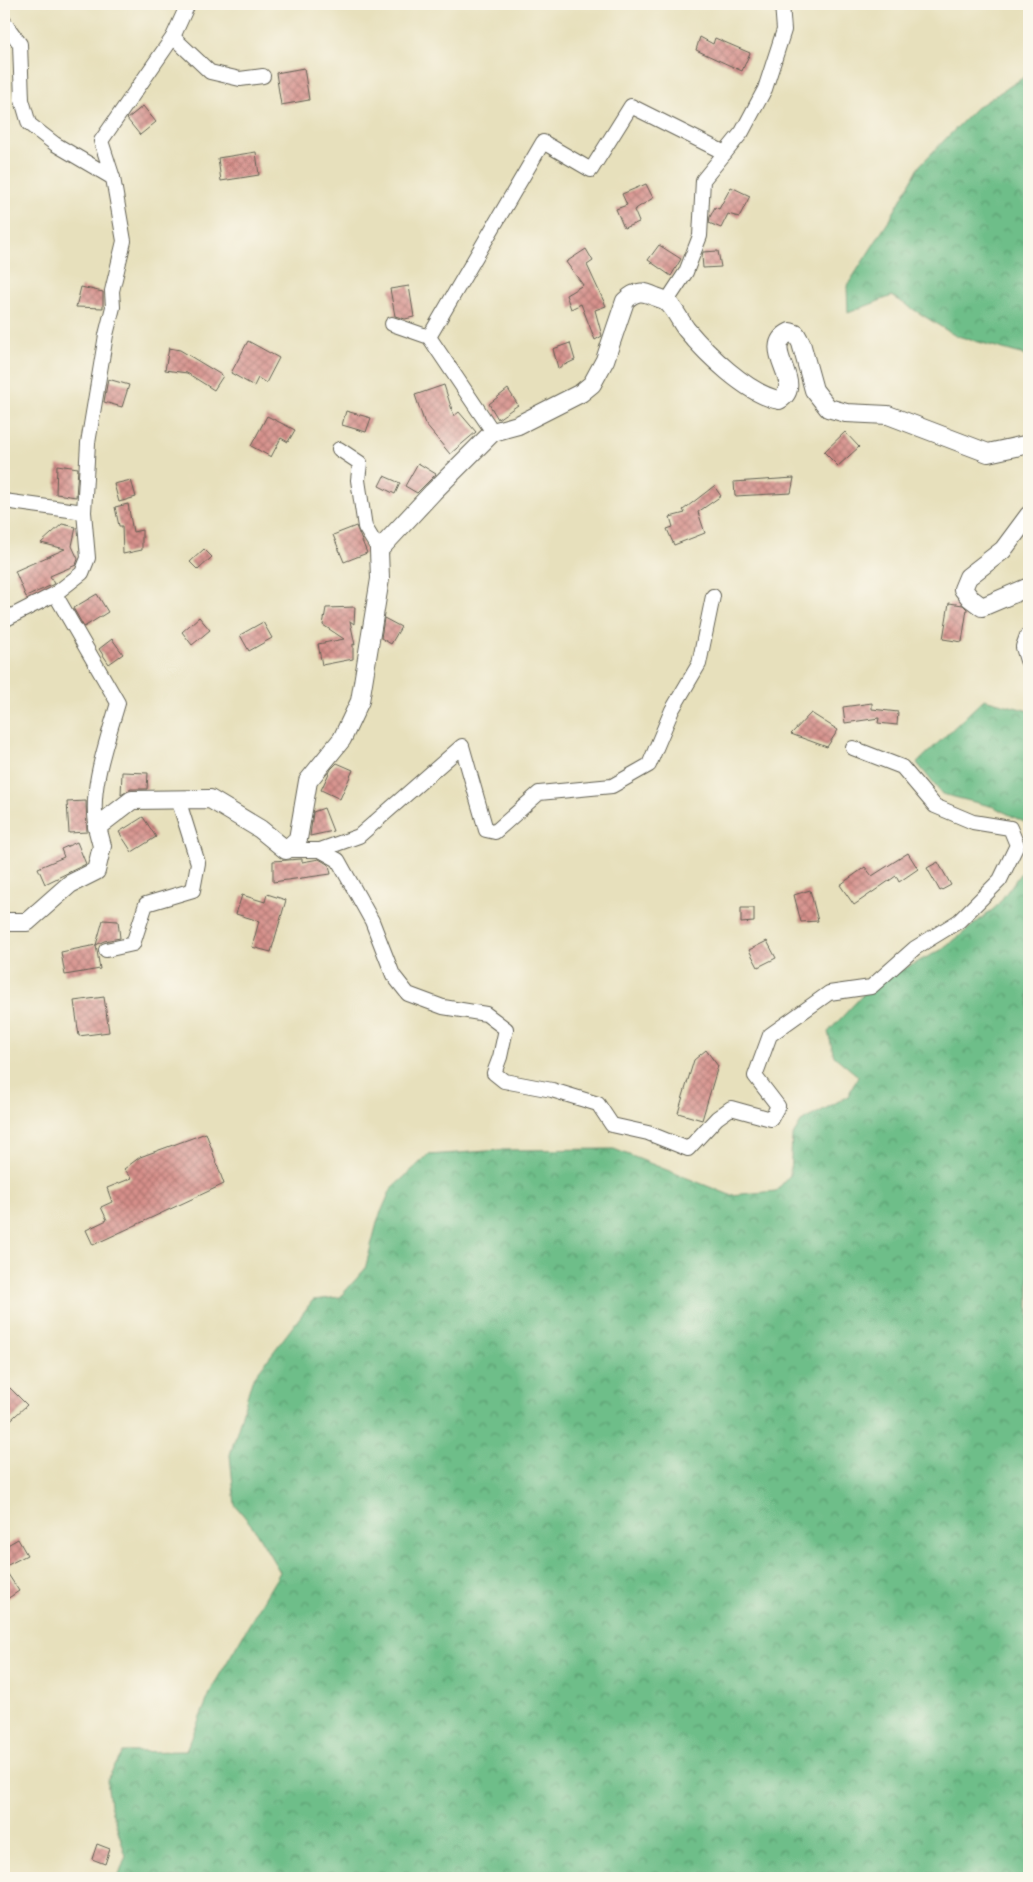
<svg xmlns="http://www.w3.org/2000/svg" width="1033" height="1882" font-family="Caveat,sans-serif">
  <defs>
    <pattern id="forest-crowns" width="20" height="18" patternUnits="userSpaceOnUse" patternTransform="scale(1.25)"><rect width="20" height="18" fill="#6ebe89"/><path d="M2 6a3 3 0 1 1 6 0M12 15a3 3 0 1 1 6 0" fill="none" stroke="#5a9a6f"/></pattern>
    <pattern id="building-cross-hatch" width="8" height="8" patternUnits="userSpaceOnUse" patternTransform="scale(1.25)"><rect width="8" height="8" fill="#d68f8a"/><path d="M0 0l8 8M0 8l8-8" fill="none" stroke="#ad7470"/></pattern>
  </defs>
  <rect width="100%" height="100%" fill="#fbf7ec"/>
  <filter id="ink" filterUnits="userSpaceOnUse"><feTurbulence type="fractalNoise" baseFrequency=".02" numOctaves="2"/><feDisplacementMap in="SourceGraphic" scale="10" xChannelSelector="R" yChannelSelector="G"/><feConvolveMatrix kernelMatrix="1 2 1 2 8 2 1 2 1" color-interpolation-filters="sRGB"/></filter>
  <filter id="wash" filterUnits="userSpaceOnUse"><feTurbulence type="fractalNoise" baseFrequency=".0096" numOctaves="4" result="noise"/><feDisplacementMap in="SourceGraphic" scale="20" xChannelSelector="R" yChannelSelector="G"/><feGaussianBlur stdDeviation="1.12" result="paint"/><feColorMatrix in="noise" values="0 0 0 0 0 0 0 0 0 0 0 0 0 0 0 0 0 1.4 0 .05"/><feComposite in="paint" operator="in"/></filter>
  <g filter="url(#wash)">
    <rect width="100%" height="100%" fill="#e7e0bc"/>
    <g fill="url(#forest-crowns)" stroke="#456d52">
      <polygon points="1029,74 1029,359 1021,354 954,335 892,296 848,313 847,286 890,219 920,165 976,108"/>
      <polygon points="984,699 1029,711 1029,1878 118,1878 126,1856 110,1805 107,1780 123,1752 186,1751 213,1686 280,1572 253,1527 235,1505 230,1455 252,1380 313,1300 340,1297 365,1269 378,1219 391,1189 428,1155 502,1150 614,1149 730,1195 776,1191 790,1175 792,1137 801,1122 848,1096 858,1076 834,1056 828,1032 872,985 943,949 996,907 1025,867 1028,824 994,807 942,794 917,763"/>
    </g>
    <g id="blocks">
      <g fill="url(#building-cross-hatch)">
        <polygon points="700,37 713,44 715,38 750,53 742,71 696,50"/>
        <polygon points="304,68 309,100 281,105 276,73"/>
        <polygon points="143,106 156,122 140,135 127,119"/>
        <polygon points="256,152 259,175 221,181 218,158"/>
        <polygon points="646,184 653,198 634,210 639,222 624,228 616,209 627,205 622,194"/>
        <polygon points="731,187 750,196 739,217 728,214 721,228 709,223 710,217 715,207 719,209"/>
        <polygon points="659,245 681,259 671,276 648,260"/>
        <polygon points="586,249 593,261 587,265 606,306 595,310 602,336 595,340 581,304 571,309 566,295 583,285 566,262"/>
        <polygon points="718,251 721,267 703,268 702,256 703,252"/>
        <polygon points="409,286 414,317 405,319 395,316 390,289"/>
        <polygon points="81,287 103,292 103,308 76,307"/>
        <polygon points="248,341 279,358 266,383 258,378 254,386 231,373"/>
        <polygon points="570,343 575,360 558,368 553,349"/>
        <polygon points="169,348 180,350 223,376 214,390 187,373 165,370"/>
        <polygon points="108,379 129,385 122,407 104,402"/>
        <polygon points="444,385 454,416 459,412 476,432 450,454 425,424 415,395"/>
        <polygon points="508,389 518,405 498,419 489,404"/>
        <polygon points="346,411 371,418 366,432 342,425"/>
        <polygon points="267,416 295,430 288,442 281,438 271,457 251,446"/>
        <polygon points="845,432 859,447 838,466 824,452"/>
        <polygon points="418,463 436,474 417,493 405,486"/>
        <polygon points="57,465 78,468 76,497 56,494"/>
        <polygon points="384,476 400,483 395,494 379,486"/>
        <polygon points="794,478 791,493 735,496 734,482"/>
        <polygon points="131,480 136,497 119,502 114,484"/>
        <polygon points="714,486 721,496 698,512 705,533 674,545 667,529 673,527 670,517 685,513 683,510"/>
        <polygon points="128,504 133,532 142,530 142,550 123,554 122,526 119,526 115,507"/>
        <polygon points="62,524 76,527 72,546 78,559 76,565 50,576 54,584 26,597 15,571 65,549 41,543"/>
        <polygon points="356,526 367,553 344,562 333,535"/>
        <polygon points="204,549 212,557 198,570 190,562"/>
        <polygon points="97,594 108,612 84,627 73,608"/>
        <polygon points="949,603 963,605 967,609 962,642 943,639"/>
        <polygon points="355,607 354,624 350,621 355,645 353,644 353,659 322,665 318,644 344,639 323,625 326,608"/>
        <polygon points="199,617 210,630 192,645 182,632"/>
        <polygon points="384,618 401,627 391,644 381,638"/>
        <polygon points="263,622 272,638 249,651 240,635"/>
        <polygon points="112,639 123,654 109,664 99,649"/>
        <polygon points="872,703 872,709 898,712 897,725 878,723 879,718 845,723 843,707"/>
        <polygon points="811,713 838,730 827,747 791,734"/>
        <polygon points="337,763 353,770 340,799 321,790 331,769"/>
        <polygon points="122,772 148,773 147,789 131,789 121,795"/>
        <polygon points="86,801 87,832 69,833 67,802"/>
        <polygon points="324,808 333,831 310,836 313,812"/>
        <polygon points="143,817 156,837 132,852 119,832"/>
        <polygon points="77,842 86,864 45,884 38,868 64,857 61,849"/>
        <polygon points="908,853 918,869 899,882 896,876 854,905 840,885 865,867 872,876"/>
        <polygon points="302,859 302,862 319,859 329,865 331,874 273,882 273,861"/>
        <polygon points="938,862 951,885 940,891 927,868"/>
        <polygon points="810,890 818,921 801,922 794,895"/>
        <polygon points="267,894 286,900 271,952 252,947 259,921 236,914 242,895 265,902"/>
        <polygon points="741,908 754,908 754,922 741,923"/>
        <polygon points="103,920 118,921 120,938 104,941 96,945"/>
        <polygon points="767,941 776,958 758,967 749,950"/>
        <polygon points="96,945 100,969 65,975 61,952"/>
        <polygon points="104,997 109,1032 79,1036 74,1001"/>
        <polygon points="706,1050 718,1066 702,1120 678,1113 694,1060"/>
        <polygon points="206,1133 224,1184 93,1245 86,1230 107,1220 101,1207 112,1202 107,1188 132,1178 124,1169 140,1157"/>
        <polygon points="10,1388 27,1405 4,1426 4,1393"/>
        <polygon points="18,1539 27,1555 4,1567 4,1547"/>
        <polygon points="4,1568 19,1591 4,1601"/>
        <polygon points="97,1844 110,1849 105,1864 92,1859"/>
      </g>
    </g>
  </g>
  <g filter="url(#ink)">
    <use href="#blocks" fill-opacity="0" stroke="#636154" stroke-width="1"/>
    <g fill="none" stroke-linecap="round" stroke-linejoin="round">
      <g stroke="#636154" stroke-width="16">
        <g id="minor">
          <polyline points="4,22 20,44 22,100 29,124 55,144 113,178"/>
          <polyline points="173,37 210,72 240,79 263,76"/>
          <polyline points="667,301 686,272 700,236 703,180 742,132 765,89 784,30 782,4"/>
          <polyline points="392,324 429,337 493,432"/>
          <polyline points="429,337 543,142 591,170 631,106 725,153"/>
          <polyline points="339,449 360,463 358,480 365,527 379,550"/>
          <polyline points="4,501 84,512"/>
          <polyline points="4,620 55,594"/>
          <path d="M 97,827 C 88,792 108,738 118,703 L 55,594 L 82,573 L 88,558 L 84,512 L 88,443 L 106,335 L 113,307 L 112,291 L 124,241 L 113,178 L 101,141 L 173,37 L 188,4"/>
          <polyline points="286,850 320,850 338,860 372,921 393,975 408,994 443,1007 486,1014 506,1029 500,1057 494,1073 504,1081 552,1090 598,1104 612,1125 648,1133 688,1149 717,1118 731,1108 771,1119 778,1106 755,1076 770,1035 829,993 871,987 915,948 959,921 1000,880 1017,845 1010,828 973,822 935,806 902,767 853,748"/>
          <polyline points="320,850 359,836 462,746 486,830 495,832 539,793 612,786 649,765 672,710 699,664 713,596"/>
          <polyline points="106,950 133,944 146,904 193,890 198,863 178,799"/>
        </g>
      </g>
      <g stroke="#636154" stroke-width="20">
        <g id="tertiary">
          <polyline points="1029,515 1003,550 968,577 963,589 970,598 982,607 1029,587"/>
          <polyline points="1029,636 1025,647 1029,660"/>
          <path d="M 4,922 L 27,922 L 70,884 L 96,871 L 102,846 L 97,827 L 132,800 L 210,799 L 260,829 L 286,850 L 298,839 L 308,781 L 342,739 L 360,701 L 380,579 L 379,550 L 433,492 L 493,432 L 518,425 L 581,393 L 592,384 L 605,360 L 625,301 C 636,290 643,291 656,297 C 659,298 663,299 666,301 C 674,307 680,321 686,329 C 706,353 747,394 779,400 C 808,383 757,348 790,332 L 796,334 L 801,343 L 814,390 L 828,408 L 846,413 L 888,415 L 988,453 L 1029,444"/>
        </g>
      </g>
      <use href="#minor" stroke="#fff" stroke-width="14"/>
      <use href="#tertiary" stroke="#fff" stroke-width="18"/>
    </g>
  </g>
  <rect width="1033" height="1882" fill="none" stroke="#fbf7ec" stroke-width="20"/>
</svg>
